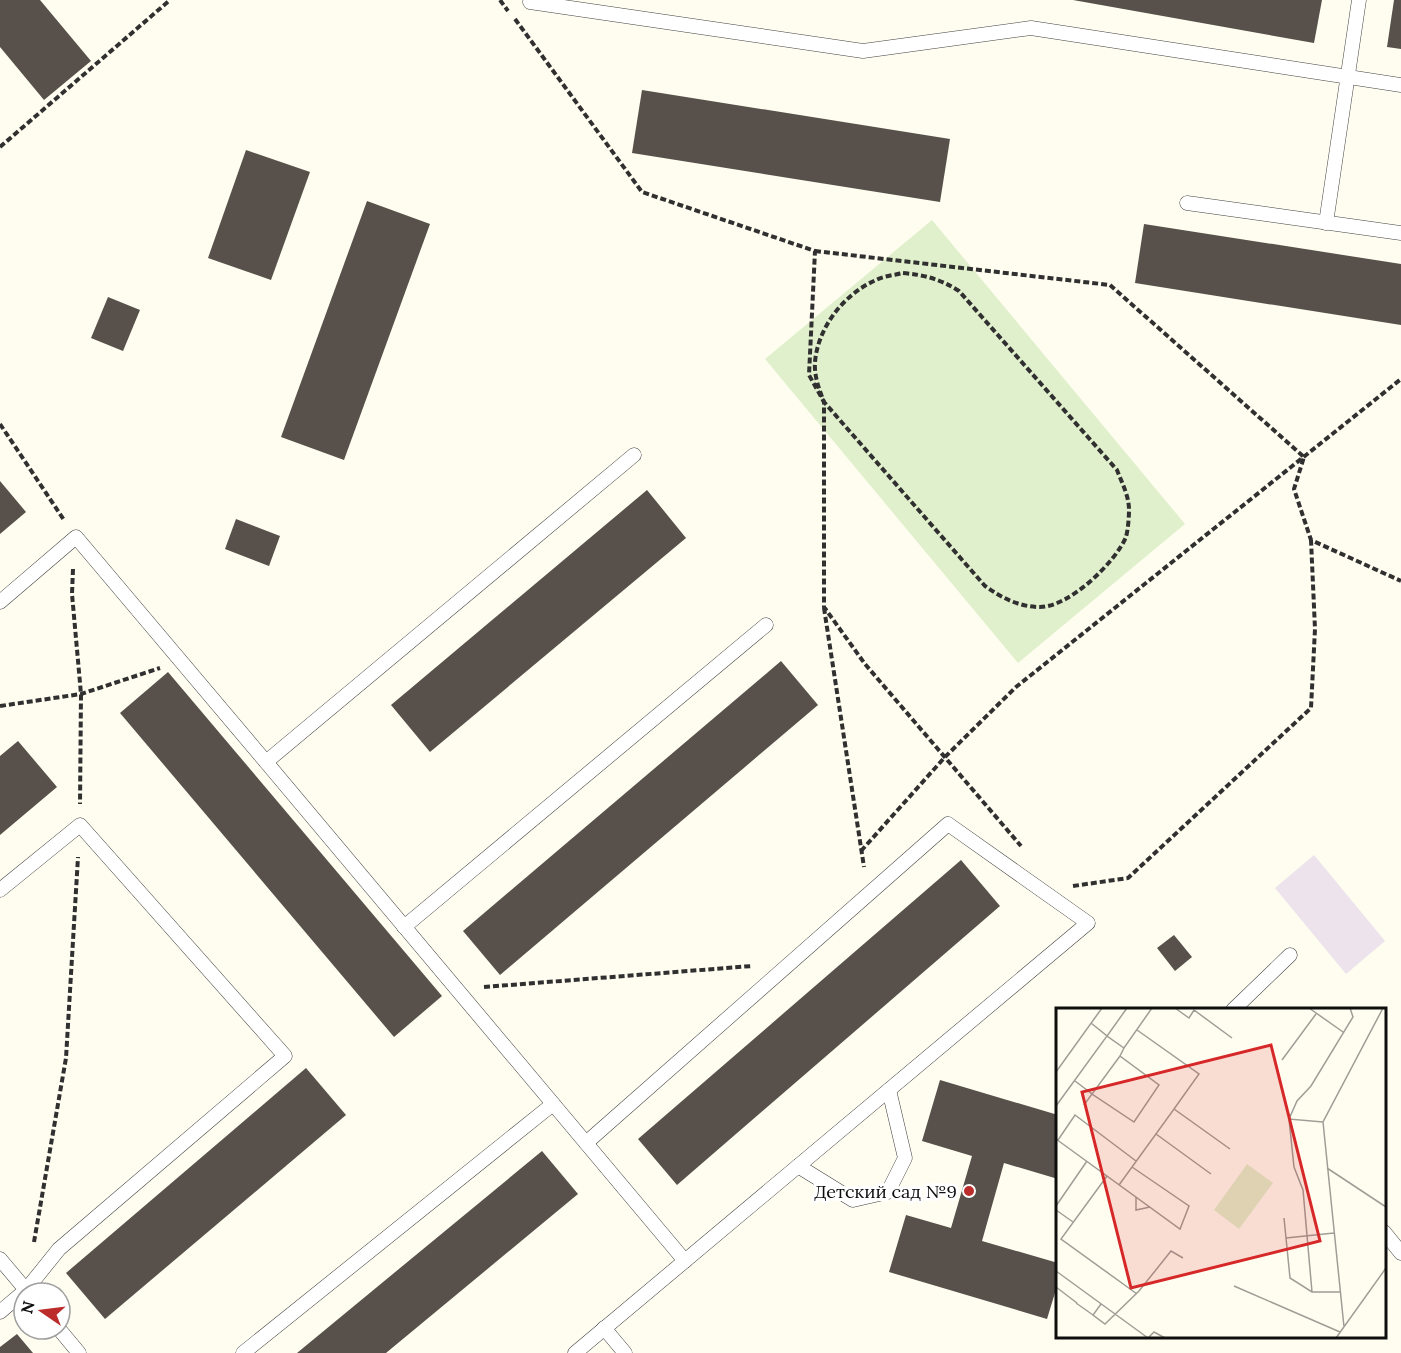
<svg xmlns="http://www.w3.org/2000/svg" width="1401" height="1353" font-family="Lora,serif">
  <rect width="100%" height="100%" fill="#fffdf0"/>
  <polygon fill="#ece3ed" points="1314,855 1385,941 1346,974 1275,888"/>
  <polygon fill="#e1f0cc" points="932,220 1185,524 1018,663 765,359"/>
  <g fill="#57504b">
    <polygon points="0,0 40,0 91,61 44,100 0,47"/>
    <polygon points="1073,0 1322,0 1314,43"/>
    <polygon points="1394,0 1401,0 1401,49 1387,47"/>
    <polygon points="642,90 950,139 940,202 632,153"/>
    <polygon points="246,150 310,172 271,280 208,258"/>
    <polygon points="367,201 430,224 344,460 281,437"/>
    <polygon points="1144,224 1401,264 1401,325 1135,283"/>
    <polygon points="108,297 140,310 123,351 91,338"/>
    <polygon points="0,481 26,512 0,534"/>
    <polygon points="647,490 686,538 430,752 391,705"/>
    <polygon points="236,519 280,536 269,566 225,549"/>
    <polygon points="781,661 818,705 500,975 463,931"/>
    <polygon points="168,672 442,996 394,1037 120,713"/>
    <polygon points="18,741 57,787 0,835 0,756"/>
    <polygon points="961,860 1000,906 677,1185 638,1139"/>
    <polygon points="1174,935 1192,957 1175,971 1157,948"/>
    <polygon points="306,1068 346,1115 105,1319 66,1273"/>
    <polygon points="940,1080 1058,1115 1058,1179 1004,1163 982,1241 1058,1263 1058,1283 1047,1319 889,1272 906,1215 951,1228 972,1156 922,1141"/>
    <polygon points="542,1151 578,1194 386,1353 297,1353"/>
    <polygon points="17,1334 33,1353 0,1353 0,1347"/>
  </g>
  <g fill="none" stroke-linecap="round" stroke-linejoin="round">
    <g stroke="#414141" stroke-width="15">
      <g id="lane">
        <polyline points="531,0 530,2 863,51 1031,28 1401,85"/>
        <polyline points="1187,203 1401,233"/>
        <polyline points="1326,223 1359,0"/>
        <polyline points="634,455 266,762 685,1261"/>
        <polyline points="0,602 76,537 266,762"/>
        <polyline points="0,890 80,825 285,1056 59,1249 26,1290 0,1259"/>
        <polyline points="404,927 766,625"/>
        <polyline points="1233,1010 1290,955"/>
        <polyline points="798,1166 853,1200 888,1192 905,1158 889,1090"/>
        <polyline points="1384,1232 1401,1253"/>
        <polyline points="0,1312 26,1290 28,1293"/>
        <polyline points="604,1328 625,1353"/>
        <polyline points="59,1329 79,1353"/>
        <polyline points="243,1353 553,1104"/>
        <polyline points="575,1353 1088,923 948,824 586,1143"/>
      </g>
    </g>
    <g stroke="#303030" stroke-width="4" stroke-dasharray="6 3" stroke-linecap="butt">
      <polyline points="500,0 508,11"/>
      <polyline points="515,19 642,192 815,251 809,375 824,402 824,607 865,664 1021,846"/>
      <polyline points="0,147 170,0"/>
      <polyline points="815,251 1110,285 1304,457 1294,489 1311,540 1401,581"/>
      <path d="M 903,273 C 925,275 940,279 959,291 L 1117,470 C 1122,483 1129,496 1129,510 C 1129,517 1128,530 1126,537 C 1115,563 1069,607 1040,607 C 1019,607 1002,598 985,586 L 824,402 C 819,389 814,376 815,362 C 818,327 844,294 876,280 C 884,276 894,275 903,273 Z"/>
      <polyline points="0,424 64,520"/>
      <polyline points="73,569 72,594 81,694 80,804"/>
      <polyline points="824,608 864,867"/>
      <polyline points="0,706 81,694 160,668"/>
      <polyline points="861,851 945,757 1016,687 1401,379"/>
      <polyline points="1073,886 1128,878 1311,708 1315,629 1311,540"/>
      <polyline points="484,987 752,966"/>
      <polyline points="34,1242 66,1058 78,857"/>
    </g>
    <use href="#lane" stroke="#fff" stroke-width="14"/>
  </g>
  <circle fill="#bb2c2a" stroke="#fff" stroke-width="2" cx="969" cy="1191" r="6"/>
  <g text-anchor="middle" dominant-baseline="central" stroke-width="6" stroke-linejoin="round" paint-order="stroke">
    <g font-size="18" fill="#0e0e0e" stroke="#fff" text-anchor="end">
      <text x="957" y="1191">Детский сад №9</text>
    </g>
  </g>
  <g transform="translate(1056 1008)">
    <rect width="330" height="330" fill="#fffdf0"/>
    <path d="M 191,156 L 217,175 L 183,221 L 158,202 Z" fill="#e1f0cc"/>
    <path fill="none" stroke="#9f9d96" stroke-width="1.5" d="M 71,0 L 51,28 L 68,40 L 96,0M 119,0 L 133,10 L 138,2 L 176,30M 253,0 L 287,24M 81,22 L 143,66 L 118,101M 64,48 L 36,86 L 78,114 L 103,77 L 64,48 L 68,40M 226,52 L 260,6M 0,64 L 46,0M 19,73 L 36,86 L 28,97M 0,98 L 51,28 L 35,15M 233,111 L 241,93 L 255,78 L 297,9 L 294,0M 100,126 L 155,166M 0,131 L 124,221 L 133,198 L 76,159M 2,132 L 19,107 L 80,153M 271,160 L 330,199M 51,168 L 5,231 L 81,286M 63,177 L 118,101 L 174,141M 80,189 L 80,202 L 94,199M 0,198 L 31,153M 0,202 L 17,214M 228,210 L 234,270 L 256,284 L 284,284M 230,230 L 278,225M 0,263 L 92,330M 178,278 L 284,324M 0,279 L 21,295M 256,284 L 247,182 L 238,159 L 233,111 L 267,114M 20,295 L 37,307M 45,296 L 37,307 L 49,316 L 83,283 L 115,243 L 127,250M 288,319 L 267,114 L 327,0M 92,330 L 98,324 L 109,330M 280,330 L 330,260"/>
    <path fill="#d62828" fill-opacity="0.15" stroke="#d62828" stroke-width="3" d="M 215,37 L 264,233 L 75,280 L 26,84 Z"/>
    <rect width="330" height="330" fill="none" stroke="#0e0e0e" stroke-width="3"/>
  </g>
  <g transform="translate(42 1311) rotate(284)"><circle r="28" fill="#ffffff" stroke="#9f9f9f" stroke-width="1.5"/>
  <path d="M0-4.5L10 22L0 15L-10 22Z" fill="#bb2c2a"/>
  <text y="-9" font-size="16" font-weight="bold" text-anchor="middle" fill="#0e0e0e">N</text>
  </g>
</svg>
